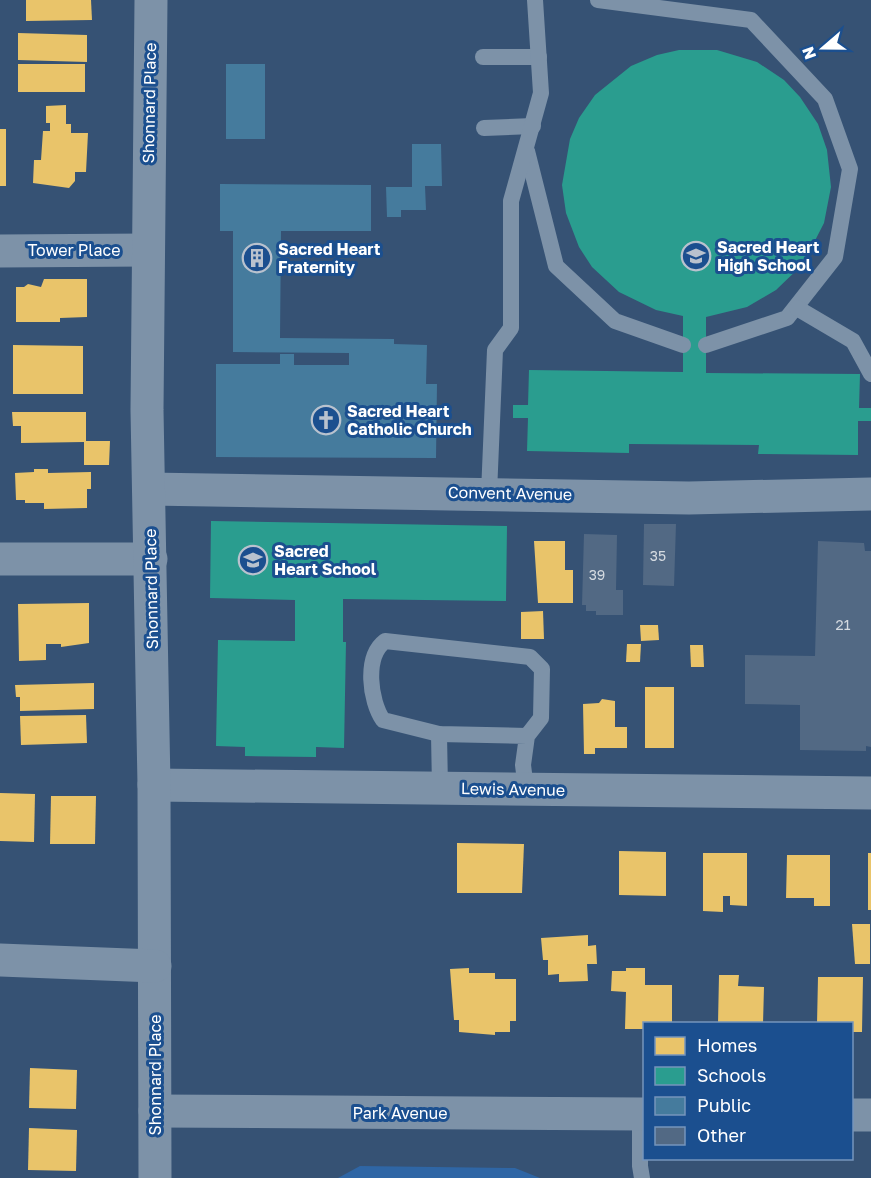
<svg xmlns="http://www.w3.org/2000/svg" width="871" height="1178" font-family="'Golos Text',sans-serif">
  <rect width="100%" height="100%" fill="#365274"/>
  <polygon fill="#2f66a5" points="360,1166 515,1168 540,1178 338,1178"/>
  <g fill="#e9c46a">
    <polygon points="26,0 91,0 92,20 26,21"/>
    <polygon points="18,33 87,35 87,62 18,60"/>
    <rect x="18" y="64" width="67" height="28"/>
    <polygon points="66,105 66,124 71,124 71,133 88,133 86,172 75,172 75,181 69,188 33,183 34,160 41,160 43,131 50,131 50,123 46,123 46,106"/>
    <rect x="0" y="129" width="6" height="57"/>
    <polygon points="44,279 87,279 87,317 60,318 60,322 16,322 16,287 24,287 28,284 41,287"/>
    <polygon points="13,345 83,346 83,394 13,394"/>
    <polygon points="12,412 86,412 86,441 110,441 109,465 84,465 84,442 21,443 21,426 13,426"/>
    <polygon points="34,469 48,469 48,473 91,472 91,489 87,489 87,508 44,509 44,503 25,503 25,500 16,500 15,473 34,472"/>
    <polygon points="534,541 565,541 565,570 573,570 573,603 538,603"/>
    <polygon points="89,603 89,643 61,647 61,644 46,644 46,660 19,661 18,604"/>
    <polygon points="543,611 544,639 521,639 521,612"/>
    <polygon points="640,625 658,625 659,640 641,641"/>
    <polygon points="627,644 641,644 640,662 626,662"/>
    <polygon points="690,645 703,645 704,667 691,667"/>
    <polygon points="94,683 94,709 20,711 20,697 16,697 15,685"/>
    <rect x="645" y="687" width="29" height="61"/>
    <polygon points="602,699 615,701 615,727 627,727 627,748 595,748 595,754 584,754 583,704 599,703"/>
    <polygon points="86,715 87,743 21,745 20,716"/>
    <polygon points="0,793 35,794 34,842 0,841"/>
    <polygon points="51,796 96,796 95,844 50,844"/>
    <polygon points="457,843 524,844 522,893 457,893"/>
    <polygon points="619,851 666,852 666,896 619,895"/>
    <polygon points="703,853 747,853 747,906 730,905 730,896 723,896 723,912 703,911"/>
    <rect x="868" y="853" width="3" height="57"/>
    <polygon points="787,855 830,855 830,906 814,906 814,898 786,898"/>
    <polygon points="852,924 870,924 870,964 855,964"/>
    <polygon points="588,935 588,946 596,945 597,964 587,964 588,981 559,982 559,974 548,975 548,960 543,960 541,938"/>
    <polygon points="469,968 469,973 495,973 495,979 516,979 516,1021 510,1021 510,1032 495,1032 495,1035 459,1032 459,1020 454,1020 450,969"/>
    <polygon points="626,968 645,968 645,985 672,985 672,1024 644,1024 644,1029 625,1029 626,992 611,991 612,971 626,971"/>
    <polygon points="719,975 739,975 738,986 764,987 763,1024 718,1024"/>
    <polygon points="818,977 863,977 862,1032 852,1032 852,1024 817,1024"/>
    <polygon points="30,1068 77,1070 76,1109 29,1108"/>
    <polygon points="29,1128 77,1130 76,1171 28,1170"/>
  </g>
  <g fill="#2a9d8f">
    <polygon points="679,50 717,50 757,62 784,80 800,97 818,124 827,150 831,187 824,223 803,264 776,290 747,307 706,317 706,373 860,374 859,408 871,408 871,421 858,421 858,455 758,454 759,445 629,444 629,453 527,451 528,418 513,418 513,405 528,405 529,370 683,372 683,316 656,310 619,292 592,267 579,247 566,213 562,185 570,139 579,118 595,95 631,66 657,55"/>
    <polygon points="211,521 507,526 506,601 343,599 343,642 346,642 344,748 316,747 316,757 245,756 245,747 216,746 218,640 295,641 295,600 210,598"/>
  </g>
  <g fill="#457b9d">
    <rect x="226" y="64" width="39" height="75"/>
    <polygon points="412,144 441,144 442,186 425,186 426,210 401,210 401,217 387,217 386,187 412,187"/>
    <polygon points="220,184 371,185 371,231 281,231 280,338 394,339 394,344 427,345 426,384 437,384 436,458 216,457 216,364 280,364 280,354 294,354 294,365 349,365 349,353 233,352 233,231 220,231"/>
  </g>
  <g fill="#526984">
    <polygon points="644,524 676,524 674,586 643,585"/>
    <polygon points="584,534 617,535 616,590 623,590 623,615 596,615 596,611 586,611 586,605 582,605"/>
    <polygon points="818,541 864,543 865,551 871,551 871,747 866,746 866,751 800,750 800,705 745,704 745,655 815,656"/>
  </g>
  <g fill="none" stroke-linecap="round" stroke-linejoin="round">
    <g stroke="#7d92a8" stroke-width="16">
      <polyline points="598,0 751,20 825,99 850,169 835,257 787,318 706,345"/>
      <polyline points="483,57 539,57"/>
      <polyline points="484,128 533,126"/>
      <polyline points="527,151 556,266 615,321 683,345"/>
      <polyline points="797,308 853,341 871,374"/>
      <polyline points="489,493 495,350 511,328 511,201 541,93 535,0"/>
      <polyline points="439,734 440,788"/>
      <path d="M 526,789 L 523,765 L 527,736 L 541,718 L 542,669 L 530,657 L 385,641 C 364,657 370,701 383,720 L 439,734 L 527,736"/>
      <polyline points="640,1114 640,1166 642,1178"/>
    </g>
    <g stroke="#7d92a8" stroke-width="33">
      <polyline points="0,251 147,250"/>
      <polyline points="149,489 689,498 871,494"/>
      <polyline points="0,559 151,559"/>
      <polyline points="154,785 871,793"/>
    </g>
    <g stroke="#7d92a8" stroke-width="33">
      <polyline points="151,0 147,410 154,785 155,1178"/>
      <polyline points="0,960 155,966"/>
      <polyline points="155,1111 644,1114"/>
      <polyline points="852,1115 871,1115"/>
    </g>
  </g>
  <defs>
    <g id="school-ring" transform="scale(1.5)"><circle r="9.5" fill="#1b4f8f" stroke="#b9c2ce" stroke-width="1.5"/><path d="M0-5L7-2L0 1L-7-2ZM-4 1L0 2.5L4 1V4Q0 6-4 4Z" fill="#b9c2ce"/></g>
    <g id="building-ring" transform="scale(1.5)"><circle r="9.5" fill="#1b4f8f" stroke="#b9c2ce" stroke-width="1.5"/><path d="M-4-6H4V6H1V3H-1V6H-4ZM-2.5-4.3h1.7v1.8h-1.7ZM.8-4.3h1.7v1.8H.8ZM-2.5-1h1.7V.8h-1.7ZM.8-1h1.7V.8H.8Z" fill="#b9c2ce"/></g>
    <g id="church-ring" transform="scale(1.5)"><circle r="9.5" fill="#1b4f8f" stroke="#b9c2ce" stroke-width="1.5"/><path d="M-1.2-6h2.4v3.5h3.3v2.4h-3.3V6h-2.4V-.1h-3.3v-2.4h3.3Z" fill="#b9c2ce"/></g>
  </defs>
  <g fill-rule="evenodd">
    <use href="#school-ring" x="696" y="256"/>
    <use href="#building-ring" x="257" y="258"/>
    <use href="#church-ring" x="326" y="420"/>
    <use href="#school-ring" x="253" y="560"/>
  </g>
  <g text-anchor="middle" dominant-baseline="central" stroke-width="6" stroke-linejoin="round" paint-order="stroke">
    <g font-size="14" fill="#d4dae0">
      <text x="658" y="555">35</text>
      <text x="597" y="574">39</text>
      <text x="843" y="624">21</text>
    </g>
    <g font-size="16" fill="#fff" stroke="#1b4f8f">
      <text transform="translate(149 103) rotate(-89)">Shonnard Place</text>
      <text x="74" y="250">Tower Place</text>
      <text transform="translate(510 493) rotate(1)">Convent Avenue</text>
      <text transform="translate(151 589) rotate(-91)">Shonnard Place</text>
      <text transform="translate(513 789) rotate(1)">Lewis Avenue</text>
      <text transform="translate(155 1075) rotate(-90)">Shonnard Place</text>
      <text x="400" y="1113">Park Avenue</text>
    </g>
    <g font-size="16" font-weight="bold" fill="#fff" stroke="#1b4f8f" text-anchor="start">
      <text x="717" y="247">Sacred Heart<tspan x="717" dy="18">High School</tspan></text>
      <text x="278" y="249">Sacred Heart<tspan x="278" dy="18">Fraternity</tspan></text>
      <text x="347" y="411">Sacred Heart<tspan x="347" dy="18">Catholic Church</tspan></text>
      <text x="274" y="551">Sacred<tspan x="274" dy="18">Heart School</tspan></text>
    </g>
  </g>
  <rect x="643" y="1022" width="210" height="138" fill="#1b4f8f" stroke="#7695bc" stroke-width="1.5"/>
  <rect x="655" y="1037" width="30" height="18" fill="#e9c46a" stroke="#7695bc" stroke-width="1.5"/>
  <text x="697" y="1052" font-size="18" fill="#ffffff">Homes</text>
  <rect x="655" y="1067" width="30" height="18" fill="#2a9d8f" stroke="#7695bc" stroke-width="1.5"/>
  <text x="697" y="1082" font-size="18" fill="#ffffff">Schools</text>
  <rect x="655" y="1097" width="30" height="18" fill="#457b9d" stroke="#7695bc" stroke-width="1.5"/>
  <text x="697" y="1112" font-size="18" fill="#ffffff">Public</text>
  <rect x="655" y="1127" width="30" height="18" fill="#526984" stroke="#7695bc" stroke-width="1.5"/>
  <text x="697" y="1142" font-size="18" fill="#ffffff">Other</text>
  <g transform="translate(823 48) rotate(250)" stroke="#1b4f8f" stroke-width="4.5" paint-order="stroke">
  <path d="M0-4.5L10 22L0 15L-10 22Z" fill="#ffffff"/>
  <text y="-9" font-size="16" font-weight="bold" text-anchor="middle" fill="#ffffff">N</text>
  </g>
</svg>
